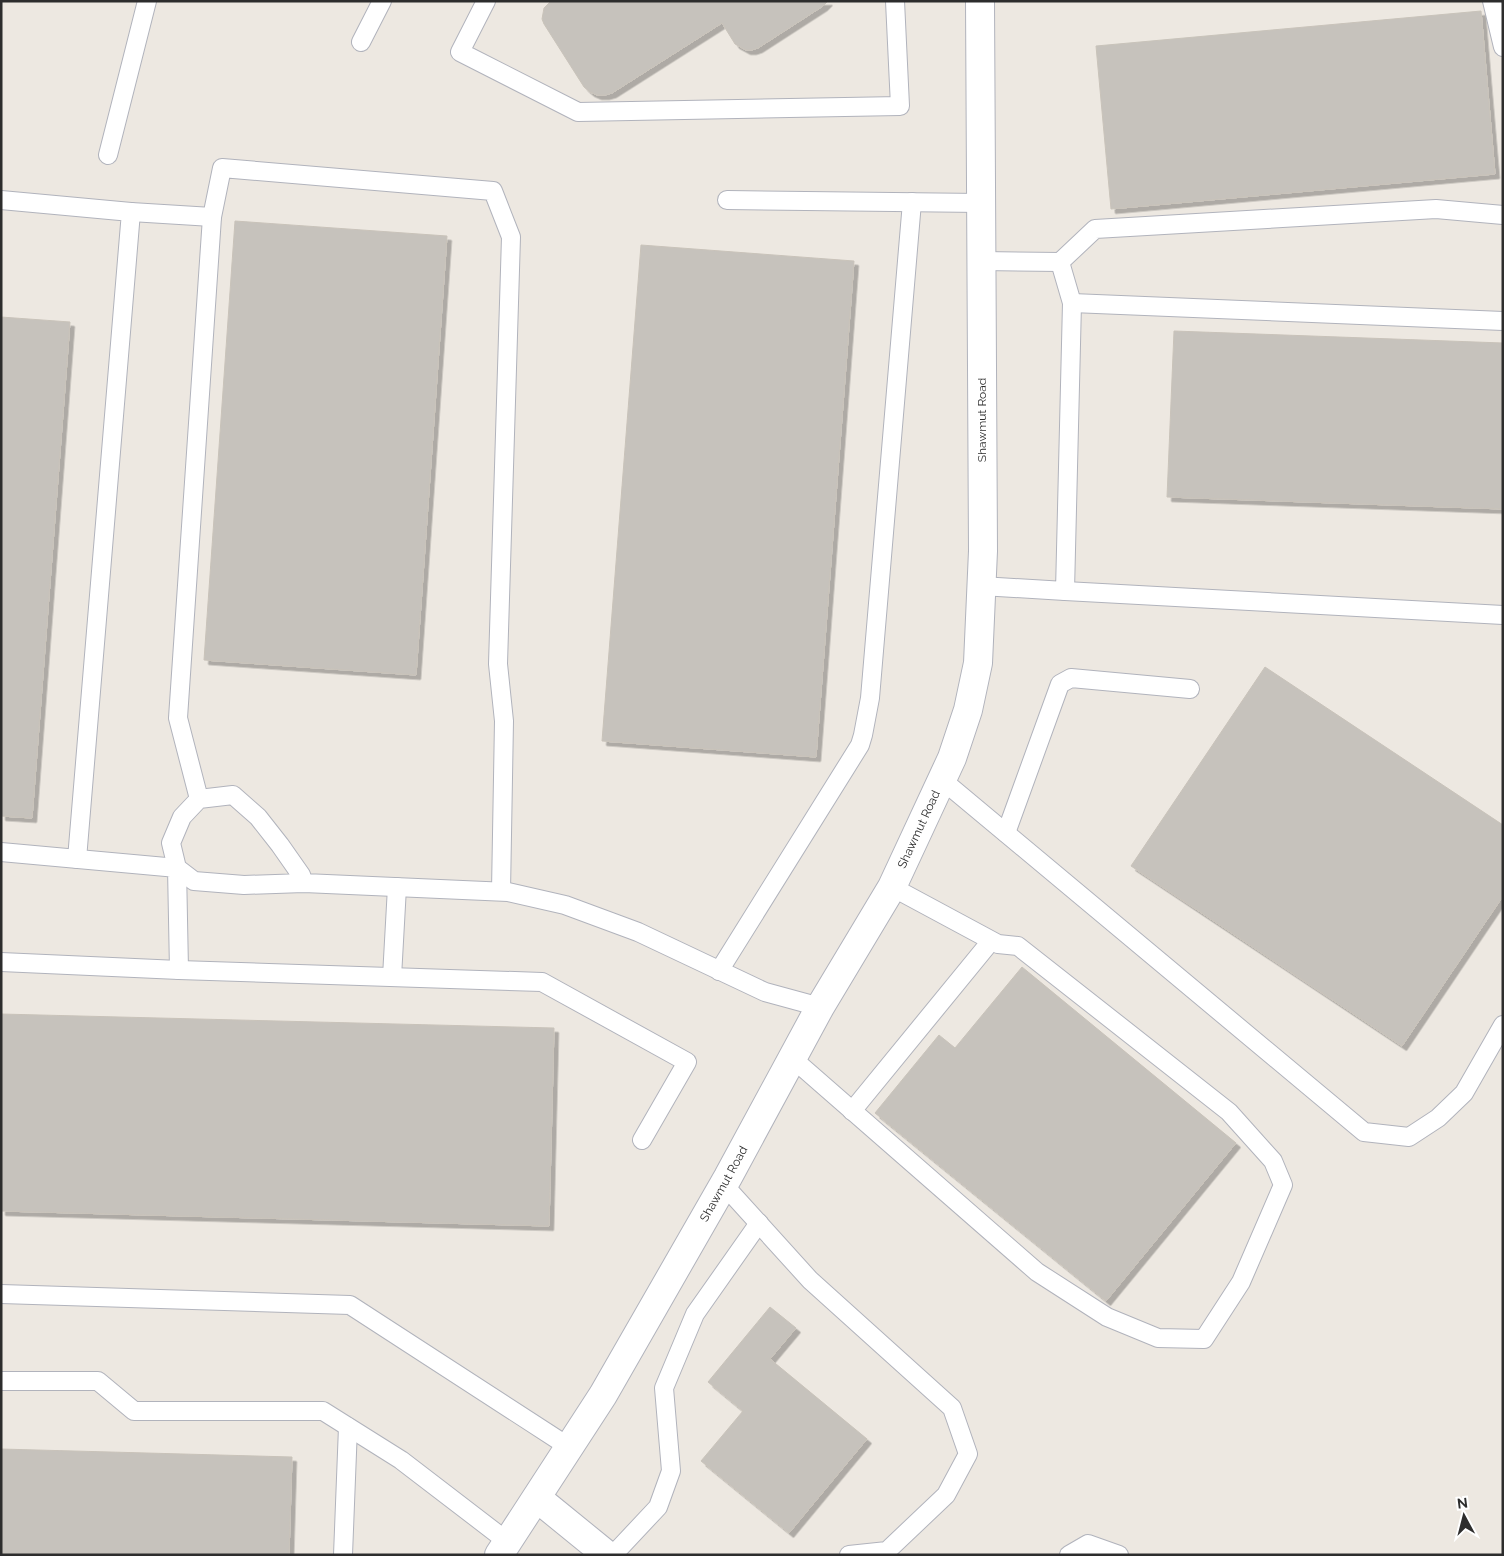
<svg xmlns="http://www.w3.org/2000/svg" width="1504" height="1556" font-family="Raleway,sans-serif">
  <defs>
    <filter id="shadow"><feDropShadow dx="4.5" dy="4.5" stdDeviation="0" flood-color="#0004"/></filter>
  </defs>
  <rect width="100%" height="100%" fill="#ede8e1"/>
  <g fill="#c6c2bc" stroke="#c9c3ba" filter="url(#shadow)">
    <polygon points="551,1 828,1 823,6 758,48 752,50 746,50 735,44 722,23 612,93 605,95 597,95 590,92 584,87 544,24 542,19 544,8"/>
    <polygon points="1481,11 1495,174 1111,209 1096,46"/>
    <polygon points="235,221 447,236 416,675 204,660"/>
    <polygon points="641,245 854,261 816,757 602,741"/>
    <polygon points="1,317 70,322 32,818 1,816"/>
    <polygon points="1174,331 1503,343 1503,509 1167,497"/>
    <polygon points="1265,667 1503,825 1503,896 1402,1046 1131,866"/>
    <polygon points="1022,967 1236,1143 1106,1301 875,1113 939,1035 955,1048"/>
    <polygon points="1,1014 554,1028 549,1226 1,1211"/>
    <polygon points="770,1307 796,1328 770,1359 867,1439 789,1533 701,1461 743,1411 708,1382"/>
    <polygon points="1,1449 292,1457 289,1555 1,1555"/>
  </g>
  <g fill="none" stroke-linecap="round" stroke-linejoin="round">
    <g stroke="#b1b3bc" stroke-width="20">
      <g id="service">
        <polyline points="486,1 460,52 578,112 900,106 895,1"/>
        <polyline points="1492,1 1503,47"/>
        <polyline points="361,42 382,1"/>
        <polyline points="108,155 147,1"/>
        <polyline points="1,200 131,212 77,859"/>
        <polyline points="727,200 981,203"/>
        <polyline points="131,212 212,217"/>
        <polyline points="981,261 1060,262 1095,229 1436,209 1503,215"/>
        <polyline points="1072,303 1503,321"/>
        <polyline points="981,586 1065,591 1072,303 1060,262"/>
        <polyline points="1065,591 1503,615"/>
        <polyline points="941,779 1364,1132 1409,1137 1438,1118 1464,1093 1503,1025"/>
        <polyline points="199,799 178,718 212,217 222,168 493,191 511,237 498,664 504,721 501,891"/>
        <polyline points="1006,833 1060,684 1071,678 1190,689"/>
        <polyline points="1,852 177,868 179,970"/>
        <polyline points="304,883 244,885 194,881 177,868 171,843 182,817 199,799 233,795 258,817 280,845 301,875 304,883 508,892 565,905 638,932 765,992 820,1007"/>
        <polyline points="1,962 179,970 542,982 687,1062 642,1140"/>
        <polyline points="719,971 860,745 863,735 870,698 912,202"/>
        <polyline points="392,977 397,887"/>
        <polyline points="792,1058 1037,1272 1107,1317 1158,1338 1204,1339 1241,1282 1283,1185 1273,1161 1229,1112 1018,946 998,944 892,887"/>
        <polyline points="852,1111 991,941"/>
        <polyline points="724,1185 810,1280 952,1408 968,1454 946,1495 887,1551 849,1555"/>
        <polyline points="1,1294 350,1305 569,1447"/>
        <polyline points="1,1381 98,1381 134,1411 323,1411 401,1460 508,1542"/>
        <polyline points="343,1555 348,1427"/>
        <polyline points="613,1555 658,1507 671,1471 664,1388 695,1314 759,1223"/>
        <polyline points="1069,1555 1088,1544 1119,1555"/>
      </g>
    </g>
    <g stroke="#b1b3bc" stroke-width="30">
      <g id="minor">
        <polyline points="537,1498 607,1555"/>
        <path id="s1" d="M 499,1555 L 603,1395 L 728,1177 L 820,1007 L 892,887 L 952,758 L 968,710 L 978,663 L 983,551 L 980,1"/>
      </g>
    </g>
    <use href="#service" stroke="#fff" stroke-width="18"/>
    <use href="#minor" stroke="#fff" stroke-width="28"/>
  </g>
  <g text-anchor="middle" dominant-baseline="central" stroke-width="4.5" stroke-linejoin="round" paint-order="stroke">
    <g font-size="12" fill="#2d2d2d" stroke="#fff">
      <text transform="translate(982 420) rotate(-90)">Shawmut Road</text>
      <text stroke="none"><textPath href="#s1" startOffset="839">Shawmut Road</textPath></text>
      <text stroke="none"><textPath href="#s1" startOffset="434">Shawmut Road</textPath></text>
    </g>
  </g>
  <rect width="1504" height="1556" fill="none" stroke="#2d2d2d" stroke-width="5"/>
  <g transform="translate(1464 1516) rotate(353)" stroke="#ffffff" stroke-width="4" paint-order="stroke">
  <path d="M0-4L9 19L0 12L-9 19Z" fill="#2d2d2d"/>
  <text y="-8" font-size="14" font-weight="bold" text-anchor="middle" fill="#2d2d2d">N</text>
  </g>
</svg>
